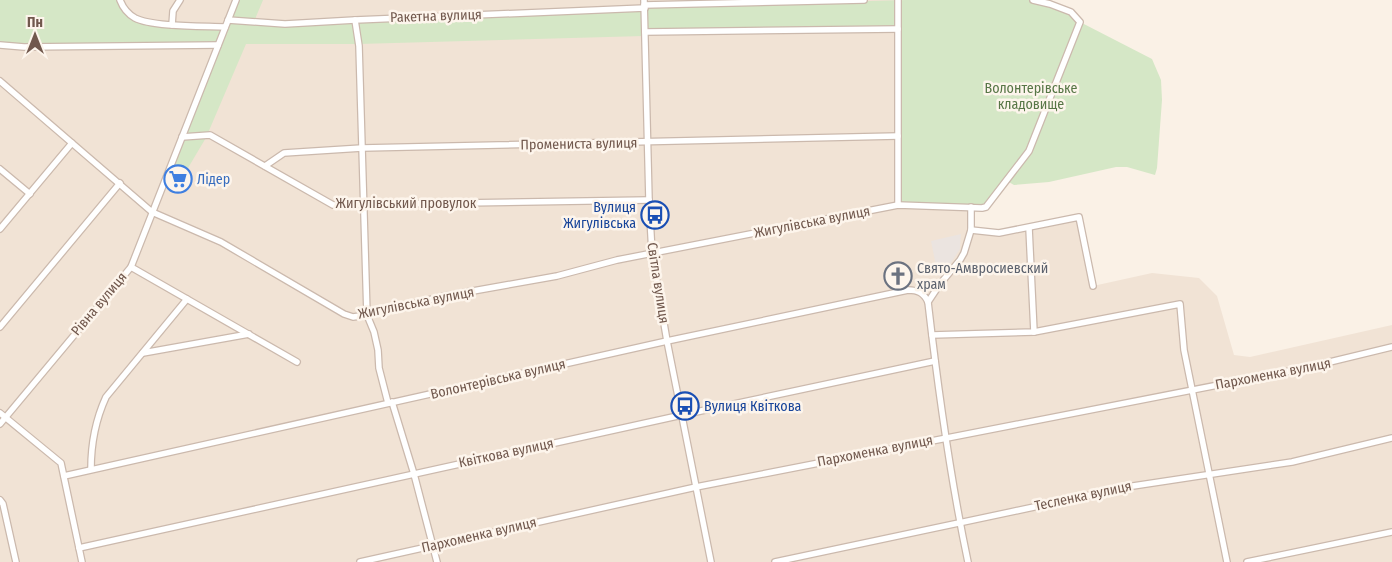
<svg xmlns="http://www.w3.org/2000/svg" width="1392" height="562" font-family="'Fira Sans Condensed',sans-serif">
  <rect width="100%" height="100%" fill="#faf1e6"/>
  <polygon fill="#f1e3d5" points="0,0 906,0 898,1 971,207 971,230 991,233 1079,217 1093,286 1152,273 1199,278 1217,296 1234,355 1250,357 1392,325 1392,562 0,562"/>
  <polygon fill="#ebe4e0" points="961,234 960,249 943,275 938,276 931,241"/>
  <g fill="#d5e7c6">
    <polygon points="0,0 118,0 125,14 133,20 226,29 237,0 263,0 253,24 646,7 906,0 1033,0 1071,12 1080,22 1152,59 1161,80 1162,100 1157,168 1155,175 1127,167 1116,167 1049,182 1014,185 1007,181 986,207 898,205 898,28 644,30 644,36 359,44 246,44 208,133 185,135 221,43 25,45 0,42"/>
    <polygon points="207,136 185,173 172,167 183,138"/>
  </g>
  <g fill="none" stroke-linecap="round" stroke-linejoin="round">
    <g stroke="#cbb9ad" stroke-width="8">
      <g id="minor">
        <path d="M 120,0 C 123,8 128,14 135,18 C 152,27 204,26 225,27"/>
        <polyline points="644,0 649,200 652,253 667,341 711,562"/>
        <polyline points="898,0 898,205"/>
        <polyline points="644,5 864,0"/>
        <polyline points="228,20 285,24 355,20 645,8"/>
        <polyline points="355,20 359,46 367,315 374,332 378,350 379,368 388,403"/>
        <polyline points="172,25 173,11 180,0"/>
        <polyline points="645,32 898,29"/>
        <polyline points="0,45 24,47 218,45"/>
        <polyline points="0,81 152,212 221,242 344,314 353,317 367,315 445,296 557,276 617,260 898,205 982,208 986,207 1029,151 1080,22 1071,12 1050,4 1033,0"/>
        <polyline points="182,137 210,135 333,205 649,200"/>
        <polyline points="265,166 284,153 362,148 898,136"/>
        <polyline points="0,169 30,194"/>
        <polyline points="1029,228 1034,332"/>
        <polyline points="0,229 72,143"/>
        <polyline points="971,230 999,233 1079,217 1093,286"/>
        <polyline points="131,267 297,362"/>
        <polyline points="928,302 940,284 960,260 964,253 971,230 971,207"/>
        <polyline points="0,327 120,183"/>
        <polyline points="932,335 1034,332 1180,304 1184,350 1227,562"/>
        <polyline points="143,353 249,334"/>
        <polyline points="392,402 414,474 437,562"/>
        <polyline points="0,413 61,463 82,562"/>
        <polyline points="0,424 131,267 236,0"/>
        <path d="M 91,469 C 91,443 95,421 106,397 L 187,299"/>
        <path d="M 64,476 L 667,341 L 908,290 C 918,290 924,293 928,302 C 938,389 950,477 968,562"/>
        <polyline points="0,500 3,504 16,562"/>
        <polyline points="79,548 682,415 935,361"/>
        <polyline points="360,562 696,487 1305,368 1392,347"/>
        <polyline points="775,562 1133,486 1292,462 1392,438"/>
        <polyline points="1247,562 1392,532"/>
      </g>
    </g>
    <use href="#minor" stroke="#fff" stroke-width="5.5"/>
  </g>
  <defs>
    <g id="supermarket-ring" transform="scale(1.4375)"><circle r="9.5" fill="#fdf5ec" stroke="#3f7fe0" stroke-width="1.5"/><path d="M-6-5.5h2.5l.6 2H6L4.5 2H-2.5L-4.4-4H-6ZM-1.5 3.2a1.3 1.3 0 1 0 .1 0ZM3 3.2a1.3 1.3 0 1 0 .1 0Z" fill="#3f7fe0"/></g>
    <g id="bus-ring" transform="scale(1.4375)"><circle r="9.5" fill="#fdf5ec" stroke="#1a4fb4" stroke-width="1.5"/><path d="M-5-6H5V4H4V6H2V4H-2V6H-4V4H-5ZM-3.5-4V0h7V-4ZM-3.5 1.2v1.5H-2V1.2ZM2 1.2v1.5H3.5V1.2Z" fill="#1a4fb4"/></g>
    <g id="church-ring" transform="scale(1.4375)"><circle r="9.5" fill="#fdf5ec" stroke="#6b7280" stroke-width="1.5"/><path d="M-1.2-6h2.4v3.5h3.3v2.4h-3.3V6h-2.4V-.1h-3.3v-2.4h3.3Z" fill="#6b7280"/></g>
  </defs>
  <g fill-rule="evenodd">
    <use href="#supermarket-ring" x="178" y="179"/>
    <use href="#bus-ring" x="655" y="215"/>
    <use href="#church-ring" x="898" y="276"/>
    <use href="#bus-ring" x="685" y="406"/>
  </g>
  <g text-anchor="middle" dominant-baseline="central" stroke-width="5" stroke-linejoin="round" paint-order="stroke">
    <g font-size="14" fill="#71584d" stroke="#fdf5ec">
      <text transform="translate(436 16) rotate(-2)">Ракетна вулиця</text>
      <text transform="translate(579 144) rotate(-1)">Промениста вулиця</text>
      <text x="406" y="203">Жигулівський провулок</text>
      <text transform="translate(812 222) rotate(-11)">Жигулівська вулиця</text>
      <text transform="translate(658 283) rotate(81)">Світла вулиця</text>
      <text transform="translate(416 303) rotate(-11)">Жигулівська вулиця</text>
      <text transform="translate(99 304) rotate(-50)">Рівна вулиця</text>
      <text transform="translate(1273 374) rotate(-11)">Пархоменка вулиця</text>
      <text transform="translate(498 379) rotate(-13)">Волонтерівська вулиця</text>
      <text transform="translate(875 451) rotate(-11)">Пархоменка вулиця</text>
      <text transform="translate(506 453) rotate(-12)">Квіткова вулиця</text>
      <text transform="translate(1083 496) rotate(-12)">Тесленка вулиця</text>
      <text transform="translate(479 535) rotate(-13)">Пархоменка вулиця</text>
    </g>
    <g font-size="14" fill="#577646" stroke="#fdf5ec">
      <text x="1031" y="88">Волонтерівське<tspan x="1031" dy="16">кладовище</tspan></text>
    </g>
    <g font-size="14" fill="#366cbe" stroke="#fdf5ec" text-anchor="start">
      <text x="197" y="179">Лідер</text>
    </g>
    <g font-size="14" fill="#164399" stroke="#fdf5ec" text-anchor="end">
      <text x="636" y="207">Вулиця<tspan x="636" dy="16">Жигулівська</tspan></text>
      <text x="704" y="406" text-anchor="start">Вулиця Квіткова</text>
    </g>
    <g font-size="14" fill="#5b616d" stroke="#fdf5ec" text-anchor="start">
      <text x="917" y="268">Свято-Амвросиевский<tspan x="917" dy="16">храм</tspan></text>
    </g>
  </g>
  <g transform="translate(35 35)" stroke="#fdf5ec" stroke-width="4" paint-order="stroke">
  <path d="M0-4L9 19L0 12L-9 19Z" fill="#71584d"/>
  <text y="-8" font-size="14" font-weight="bold" text-anchor="middle" fill="#71584d">Пн</text>
  </g>
</svg>
